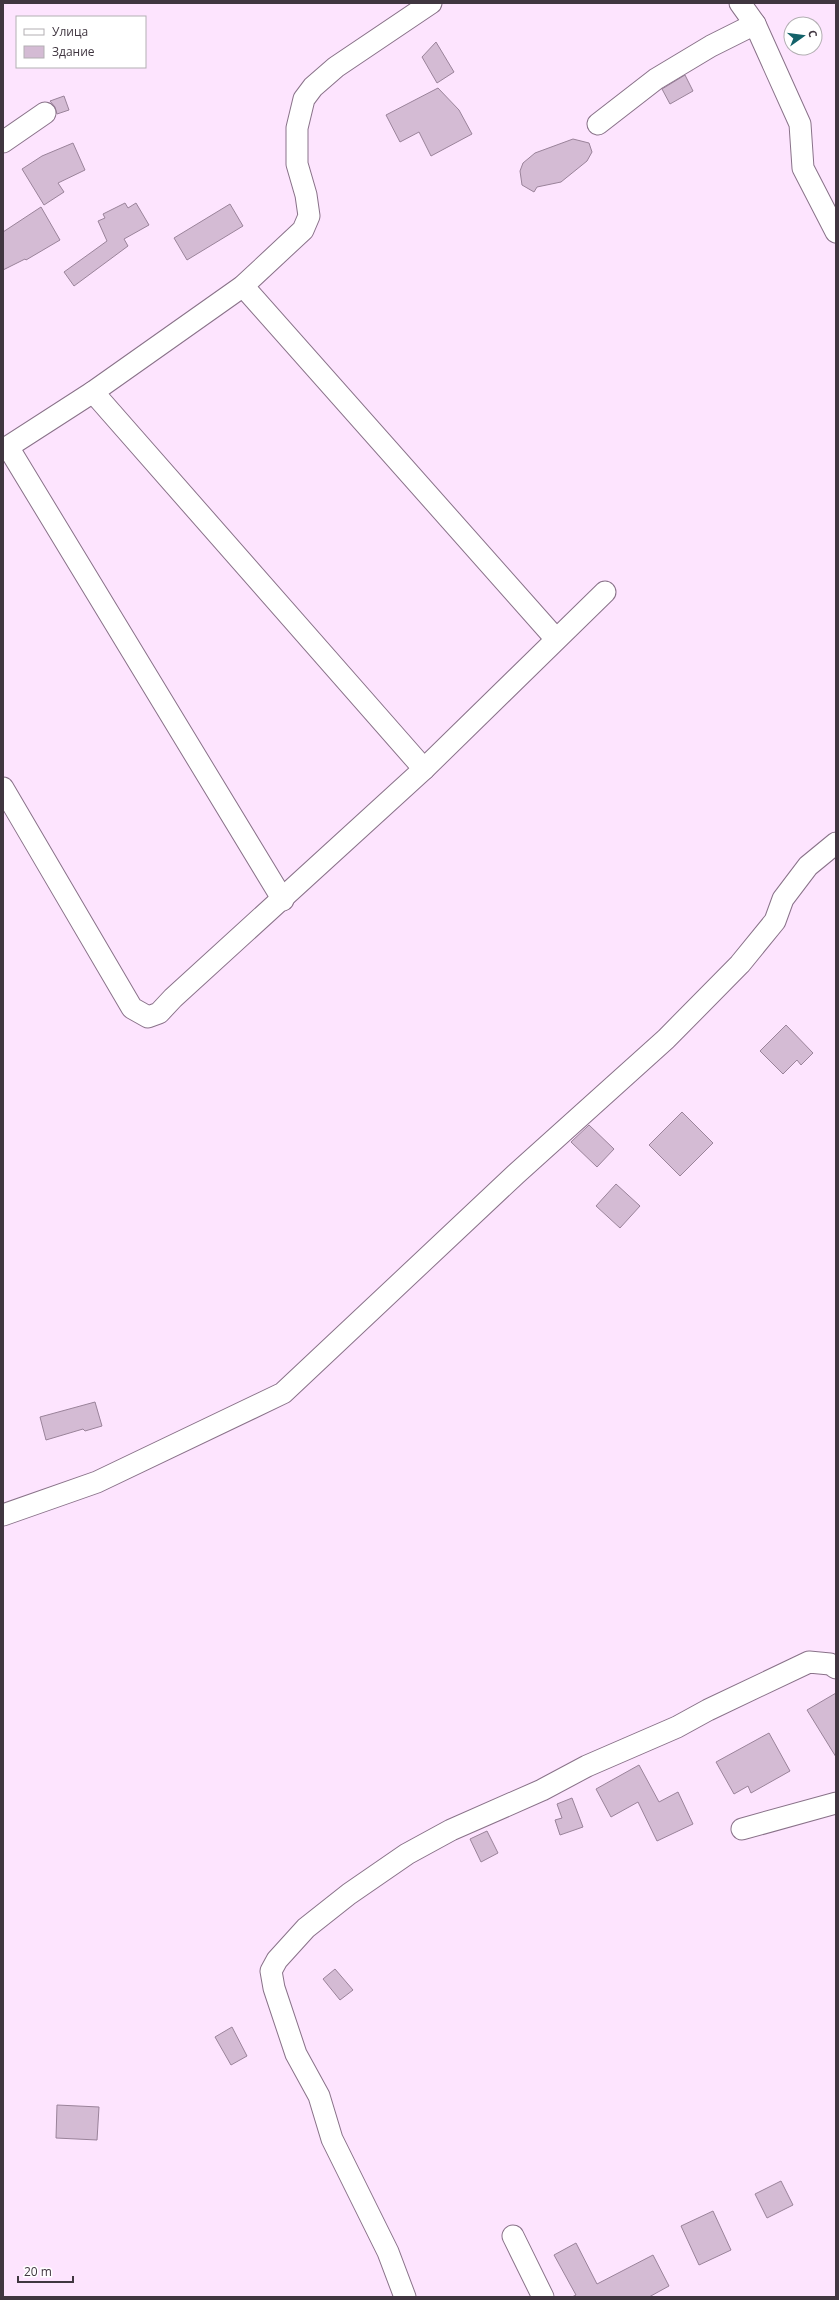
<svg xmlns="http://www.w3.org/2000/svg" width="839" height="2300" font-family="'Open Sans',sans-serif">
  <rect width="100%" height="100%" fill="#fde4fe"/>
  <g fill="#d4bbd4" stroke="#9a839a">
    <polygon points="436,42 454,72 437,83 422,57"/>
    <polygon points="685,75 693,91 670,104 662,89"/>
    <polygon points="438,88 459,110 472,134 431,156 419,132 400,142 386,115"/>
    <polygon points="64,96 69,110 57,114 55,107 50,101"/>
    <polygon points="573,139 589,143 592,152 587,161 561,182 537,187 534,192 522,185 520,171 523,163 535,153"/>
    <polygon points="73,143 85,170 58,183 64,192 44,205 22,169 42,156"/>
    <polygon points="125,203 128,208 136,203 149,225 124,239 128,246 74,286 64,272 107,241 98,221 105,218 103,214"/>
    <polygon points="230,204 243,226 187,260 174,238"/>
    <polygon points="41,207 60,240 26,260 25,259 3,270 3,232"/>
    <polygon points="786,1025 813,1053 801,1065 797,1060 783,1074 760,1051"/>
    <polygon points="682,1112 713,1143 680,1176 649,1145"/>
    <polygon points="589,1125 614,1149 597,1167 571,1142"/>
    <polygon points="616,1184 640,1206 620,1228 596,1206"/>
    <polygon points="95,1402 102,1426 85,1431 83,1429 46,1440 40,1417"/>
    <polygon points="836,1693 836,1757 807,1710"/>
    <polygon points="769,1733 790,1771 751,1793 748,1786 734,1794 716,1762"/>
    <polygon points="639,1765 659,1802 678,1792 693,1824 657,1841 638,1802 611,1817 596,1789"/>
    <polygon points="572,1798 583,1827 560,1835 555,1820 562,1818 557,1804"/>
    <polygon points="487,1831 498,1853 481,1862 470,1839"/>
    <polygon points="335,1969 353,1990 340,2000 323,1979"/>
    <polygon points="232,2027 247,2056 231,2065 215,2037"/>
    <polygon points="57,2105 99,2107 97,2140 56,2138"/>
    <polygon points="781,2181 793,2205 767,2218 755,2194"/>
    <polygon points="713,2211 731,2250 699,2265 681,2226"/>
    <polygon points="576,2243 597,2284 653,2255 669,2286 649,2297 572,2297 576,2295 554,2255"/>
  </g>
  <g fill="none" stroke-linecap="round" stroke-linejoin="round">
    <g stroke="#897289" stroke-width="23">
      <g id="minor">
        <polyline points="740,3 755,24 800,124 803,168 836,232"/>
        <polyline points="598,124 656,79 711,46 755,24"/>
        <polyline points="3,142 45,113"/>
        <polyline points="243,286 556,639"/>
        <polyline points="93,392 424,769"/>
        <polyline points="8,447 283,900"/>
        <polyline points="3,450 93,392 243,286 303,230 309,216 306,195 297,164 297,128 304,99 313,87 336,67 431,3"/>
        <polyline points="3,788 132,1008 148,1017 159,1013 173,998 424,769 605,592"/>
        <polyline points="3,1515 97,1482 283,1393 516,1174 666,1039 740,964 775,921 783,899 808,866 836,843"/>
        <polyline points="742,1829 836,1803"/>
        <polyline points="513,2236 543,2297"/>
        <polyline points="405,2297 388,2252 332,2139 319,2096 296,2054 274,1988 271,1971 277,1960 306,1928 349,1894 407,1854 451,1830 542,1790 587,1766 677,1727 708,1710 809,1662 830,1664 836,1668"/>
      </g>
    </g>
    <use href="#minor" stroke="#fff" stroke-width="21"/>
  </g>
  <rect width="839" height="2300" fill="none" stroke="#403640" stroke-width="8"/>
  <rect x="16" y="16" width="130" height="52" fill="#ffffff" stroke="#b3afb3"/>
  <rect x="24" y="29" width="20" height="6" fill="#ffffff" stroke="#b3afb3"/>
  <text x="52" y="36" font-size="12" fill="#403640">Улица</text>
  <rect x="24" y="46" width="20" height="12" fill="#d4bbd4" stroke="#b3afb3"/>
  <text x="52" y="56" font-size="12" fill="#403640">Здание</text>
  <g transform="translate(803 36) rotate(76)"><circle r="19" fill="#ffffff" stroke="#b3afb3"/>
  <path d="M0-3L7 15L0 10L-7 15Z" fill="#13626a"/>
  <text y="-6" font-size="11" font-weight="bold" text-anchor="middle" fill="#403640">С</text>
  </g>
  <path d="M18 2276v6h55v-6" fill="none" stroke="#403640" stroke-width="2"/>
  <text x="24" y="2276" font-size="12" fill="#403640" stroke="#ffffff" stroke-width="3" paint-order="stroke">20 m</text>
</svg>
